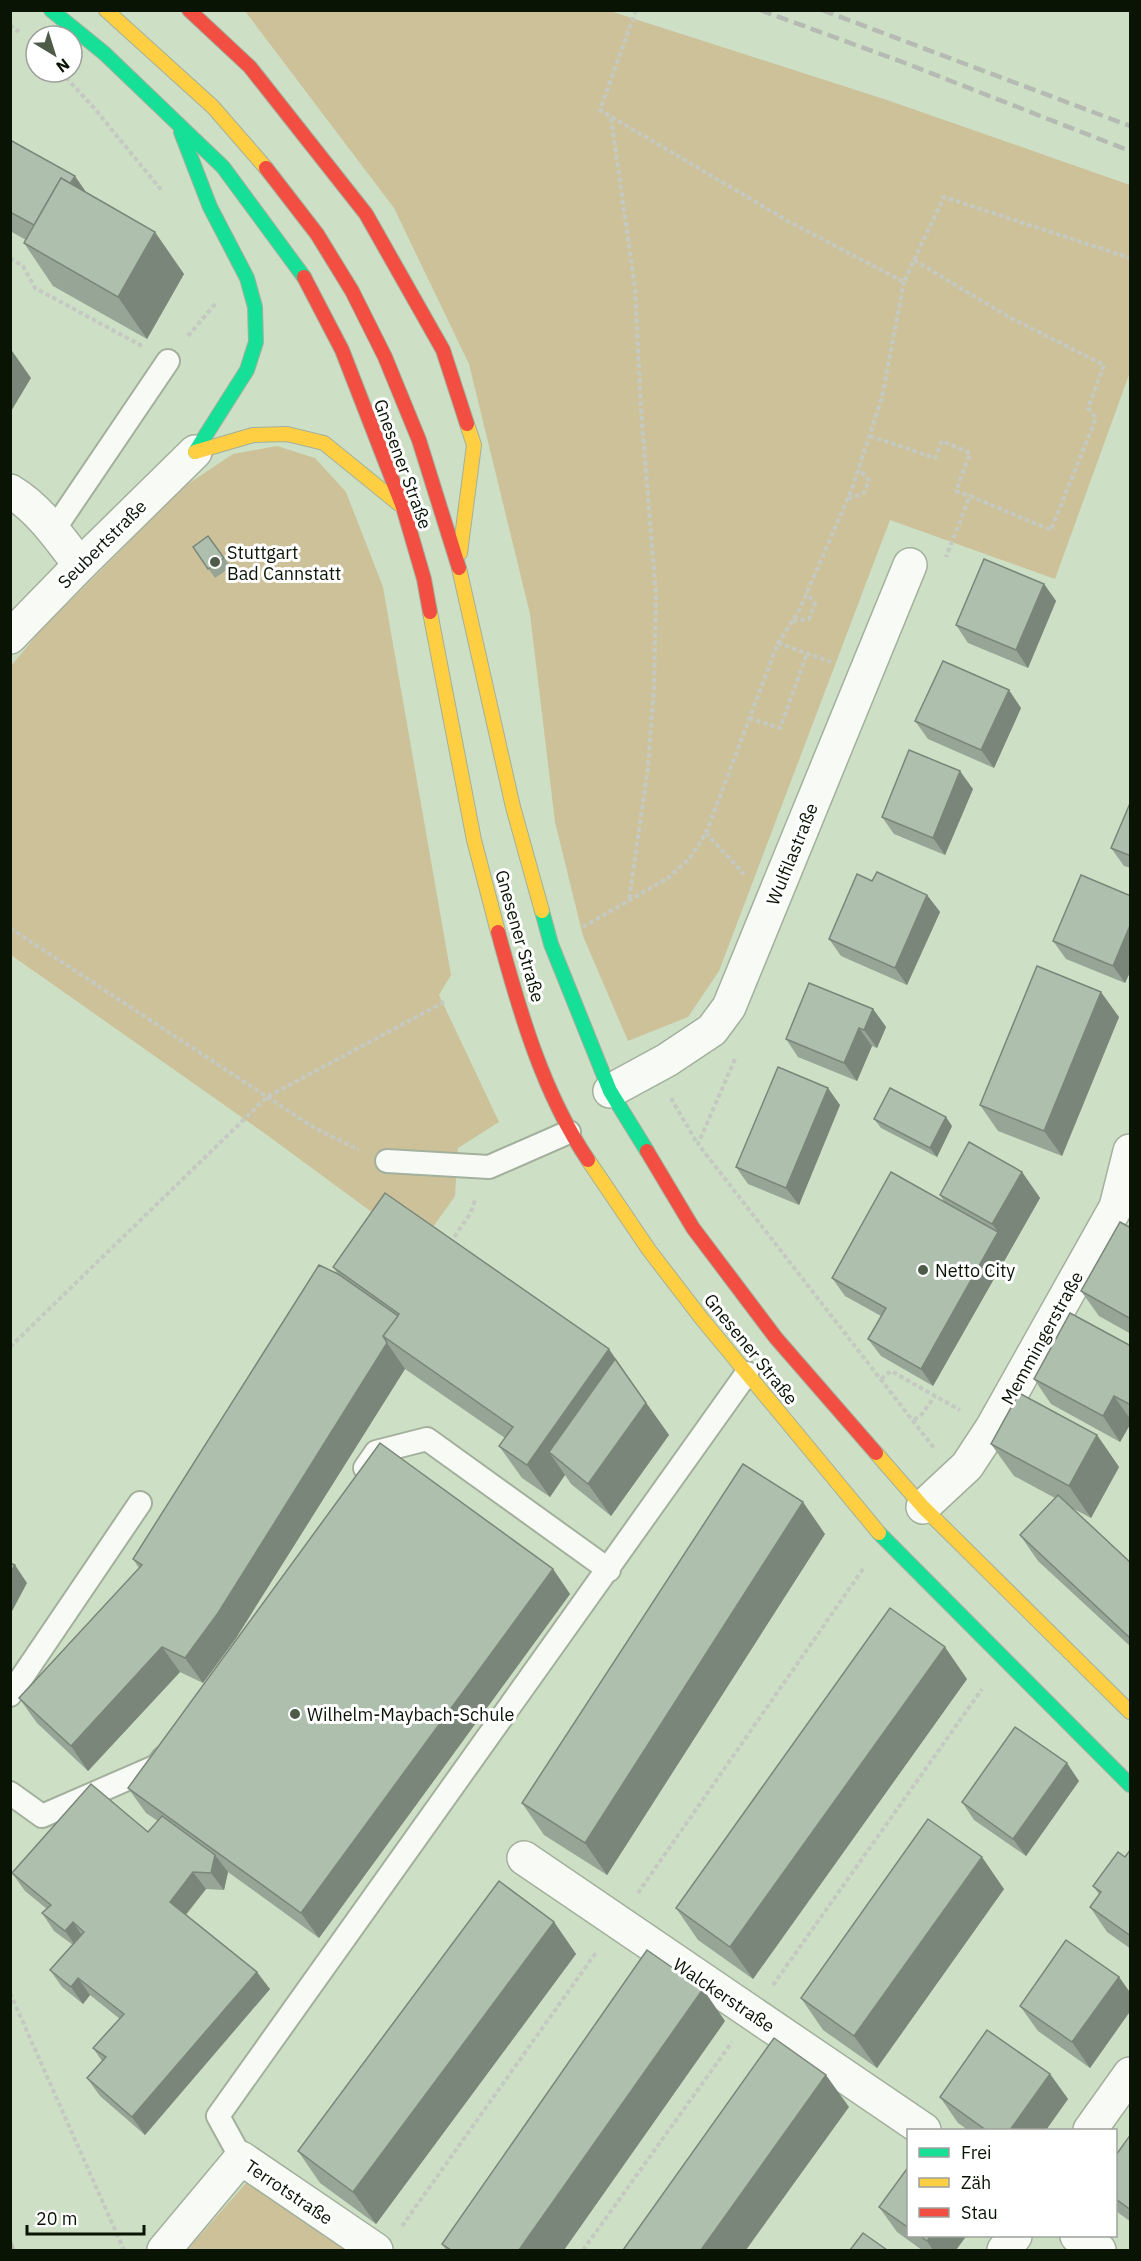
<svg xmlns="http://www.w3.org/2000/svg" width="1141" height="2261" font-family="'IBM Plex Sans',sans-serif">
  <rect width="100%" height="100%" fill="#cddfc5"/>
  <g fill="#cdc19a">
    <polygon points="245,11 610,11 890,101 1130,185 1130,372 1055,579 890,520 719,971 688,1017 628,1041 583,936 555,822 530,614 469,364 394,208"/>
    <polygon points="277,446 315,458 346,492 383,587 451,975 439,995 499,1122 458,1148 455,1196 428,1234 396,1230 267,1135 11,955 11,666 41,630 185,486 233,454"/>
    <polygon points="247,2182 346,2250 187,2250"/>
  </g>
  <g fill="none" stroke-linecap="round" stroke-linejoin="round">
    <g stroke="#a3b09c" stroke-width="26">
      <g id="lane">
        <polyline points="53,531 168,361"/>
        <polyline points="387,1161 489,1167 569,1132"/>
        <polyline points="365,1468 376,1452 427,1439 609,1570"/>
        <polyline points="10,1695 140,1503"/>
        <polyline points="10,1793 42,1816 157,1766 163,1758"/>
        <polyline points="241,2158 218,2116 747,1373"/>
      </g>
    </g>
    <g stroke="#a3b09c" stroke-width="36">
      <g id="street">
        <path d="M 10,491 C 40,509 59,538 80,565"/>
        <polyline points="10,637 80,565 195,452"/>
        <polyline points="610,1091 667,1060 712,1030 729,1007 910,565"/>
        <polyline points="923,1507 967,1466 992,1428 1116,1207 1130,1151"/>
        <polyline points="524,1858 924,2130"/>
        <polyline points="1090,2130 1130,2074"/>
        <polyline points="1077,2236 1099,2250"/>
        <polyline points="164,2250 241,2158 376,2250"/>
        <polyline points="1004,2250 1015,2236"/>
      </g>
    </g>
    <g stroke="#a3b09c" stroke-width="16">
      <g id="fast">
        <polyline points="51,10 104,53 223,167 304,277"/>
        <polyline points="181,132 210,207 247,278 255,307 256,342 247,370 195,452"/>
        <polyline points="542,911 551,944 610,1091 647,1151"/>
        <polyline points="879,1533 1130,1785"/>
      </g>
    </g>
    <g stroke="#a3b09c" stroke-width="16">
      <g id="slow">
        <polyline points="106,10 213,107 266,168"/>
        <polyline points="195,452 253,435 287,434 324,443 399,504"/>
        <polyline points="460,553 474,445 467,424"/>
        <polyline points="459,568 513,807 542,911"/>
        <polyline points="430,612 474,840 498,932"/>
        <polyline points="588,1160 649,1250 702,1319 879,1533"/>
        <polyline points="876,1453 923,1507 1130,1712"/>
      </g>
    </g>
    <g stroke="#a3b09c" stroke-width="16">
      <g id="jam">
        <polyline points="189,10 250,67 366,214 443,350 467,424"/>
        <polyline points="266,168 317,234 352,291 385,357 419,440 459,568"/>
        <polyline points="304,277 342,350 403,507 424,579 430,612"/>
        <path d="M 498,932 C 519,1010 543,1093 588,1160"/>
        <polyline points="647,1151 693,1228 776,1338 876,1453"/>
      </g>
    </g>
    <g stroke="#c4c9c1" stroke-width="4" stroke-dasharray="4.5 3" stroke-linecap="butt">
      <polyline points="636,10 600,110 788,221 904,282 914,260 1009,317 1104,365 1088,408 1096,418 1051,530 970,496 946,557"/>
      <polyline points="1128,10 1130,12"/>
      <polyline points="10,25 19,32"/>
      <polyline points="61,72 95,109 162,191"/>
      <polyline points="611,118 635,288 641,410 656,595 654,686 648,767 629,900"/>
      <polyline points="10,258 23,266 35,288 142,346"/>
      <polyline points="914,260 944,197 1130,258"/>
      <polyline points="188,336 216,303"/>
      <polyline points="870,436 935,458 942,441 970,453 956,491 970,496"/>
      <polyline points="848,499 864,493 869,480 859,469"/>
      <polyline points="793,621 809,619 815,603 806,593"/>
      <polyline points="778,643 831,662"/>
      <polyline points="749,718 780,728 807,654"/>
      <polyline points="706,833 744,874"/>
      <polyline points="583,927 668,878 690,858 706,833 778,643 798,613 852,489 882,397 904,282"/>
      <polyline points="10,928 313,1127 359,1150"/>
      <polyline points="735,1059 698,1144 934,1448"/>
      <polyline points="671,1098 697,1143"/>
      <polyline points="450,1243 470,1214 476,1198"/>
      <polyline points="10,1347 267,1097 446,1001"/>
      <polyline points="881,1379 891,1371 960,1410"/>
      <polyline points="914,1420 922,1414 935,1396"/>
      <polyline points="638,1893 863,1569"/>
      <polyline points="773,1985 982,1689"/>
      <polyline points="10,1993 124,2250"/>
      <polyline points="402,2226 597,1951"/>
      <polyline points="583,2250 732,2042"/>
    </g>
    <use href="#lane" stroke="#f8faf6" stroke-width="22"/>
    <use href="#street" stroke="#f8faf6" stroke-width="33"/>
    <use href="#fast" stroke="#16e098" stroke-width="14"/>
    <use href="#slow" stroke="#ffcf43" stroke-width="14"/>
    <use href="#jam" stroke="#f24e42" stroke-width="14"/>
    <g stroke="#b5bab3" stroke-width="4.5" stroke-dasharray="12 6" stroke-linecap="butt">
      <polyline points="760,10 905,63 1130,151"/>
      <polyline points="822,10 1130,126"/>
      <polyline points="10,2242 13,2250"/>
    </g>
  </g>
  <g fill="#96a595">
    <polygon points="10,140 184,274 147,339 53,286 24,243 26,240 10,231"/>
    <polygon points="208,536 231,567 215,578 193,547"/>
    <polygon points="1044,584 1056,601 1028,668 968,643 956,625"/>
    <polygon points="1021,708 994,768 928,739 915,721"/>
    <polygon points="973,789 945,855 894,834 882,817"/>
    <polygon points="1131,801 1131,868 1124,866 1111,848"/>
    <polygon points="872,881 927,895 940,912 907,985 841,956 829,939"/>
    <polygon points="1131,896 1131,970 1125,983 1066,959 1053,941"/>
    <polygon points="873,1009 886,1027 877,1048 872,1046 857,1081 798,1057 786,1039"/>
    <polygon points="1119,1017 1062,1156 998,1131 980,1105"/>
    <polygon points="840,1105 799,1205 748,1184 736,1167"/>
    <polygon points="874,1119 952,1126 937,1157 881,1128"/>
    <polygon points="1022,1172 1040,1198 933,1386 881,1356 868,1339 881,1316 845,1296 832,1278 945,1203 940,1195"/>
    <polygon points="1131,1228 1131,1334 1099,1316 1081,1291"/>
    <polygon points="333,1267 631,1381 669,1435 611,1516 571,1484 565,1475 550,1497 522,1478 499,1446 505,1438 405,1369 236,1638 203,1683 180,1672 88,1771 37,1723 19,1698 139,1568 133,1559 338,1274"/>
    <polygon points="1131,1346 1131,1423 1120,1442 1051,1404 1034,1379"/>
    <polygon points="1097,1435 1119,1467 1091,1518 1070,1507 1131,1563 1131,1647 1038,1561 1020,1535 1055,1498 1014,1476 991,1444"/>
    <polygon points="825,1534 607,1875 544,1835 522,1803"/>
    <polygon points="553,1569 570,1594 319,1938 228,1872 224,1890 206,1889 186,1915 270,1989 145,2135 100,2096 87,2078 102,2061 93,2048 120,2019 90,1995 83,2004 62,1987 50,1970 73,1945 54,1931 42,1913 47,1909 25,1891 12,1873 148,1832 158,1821 146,1813 128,1788"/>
    <polygon points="967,1679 753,1979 698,1940 676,1908"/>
    <polygon points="1079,1781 1026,1856 974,1820 962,1802"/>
    <polygon points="1131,1849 1131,1949 1107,1932 1090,1907 1099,1894 1093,1886 1125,1857"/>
    <polygon points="1004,1889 877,2068 823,2030 801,1998"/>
    <polygon points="554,1922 576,1954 376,2224 320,2183 298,2151"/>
    <polygon points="1119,1977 1131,1994 1131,2010 1090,2068 1038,2031 1020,2006"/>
    <polygon points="725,2021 564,2250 446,2250 442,2244"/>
    <polygon points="1050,2074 1068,2099 1046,2130 968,2130 958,2123 940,2097"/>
    <polygon points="1131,2134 1131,2222 1116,2211 1116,2155"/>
    <polygon points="909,2166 909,2235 967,2235 956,2250 922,2250 897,2232 879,2207"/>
  </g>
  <g fill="#7a8679">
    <polygon points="75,176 97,208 44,231"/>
    <polygon points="155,232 184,274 147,339 118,297"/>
    <polygon points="10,348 31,378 10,413"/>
    <polygon points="1044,584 1056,601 1028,668 1016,650"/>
    <polygon points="1009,690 1021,708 994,768 981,750"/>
    <polygon points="960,771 973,789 945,855 933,838"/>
    <polygon points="927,895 940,912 907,985 895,968"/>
    <polygon points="1131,923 1131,970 1125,983 1113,966"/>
    <polygon points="1101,992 1119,1017 1062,1156 1044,1131"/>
    <polygon points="873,1009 886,1027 877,1048 864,1030"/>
    <polygon points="859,1028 872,1046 857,1081 844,1063"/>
    <polygon points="828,1088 840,1105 799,1205 786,1188"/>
    <polygon points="946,1117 952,1126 937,1157 930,1148"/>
    <polygon points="1022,1172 1040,1198 933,1386 921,1369 998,1232 992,1224"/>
    <polygon points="387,1343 405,1369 236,1638 203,1683 185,1658"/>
    <polygon points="609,1349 631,1381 581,1453 549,1452 565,1475 550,1497 527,1465"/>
    <polygon points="1114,1396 1131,1420 1131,1423 1120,1442 1103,1416"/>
    <polygon points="646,1403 669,1435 611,1516 588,1484"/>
    <polygon points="1097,1435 1119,1467 1091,1518 1069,1486"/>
    <polygon points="803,1502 825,1534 607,1875 585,1843"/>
    <polygon points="15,1565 27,1583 10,1615 10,1573"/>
    <polygon points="553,1569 570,1594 319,1938 301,1913"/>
    <polygon points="162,1647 180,1672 88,1771 71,1746"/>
    <polygon points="945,1647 967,1679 753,1979 730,1947"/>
    <polygon points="1067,1763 1079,1781 1026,1856 1013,1839"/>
    <polygon points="215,1855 228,1872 224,1890 211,1873"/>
    <polygon points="982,1857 1004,1889 877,2068 854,2036"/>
    <polygon points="193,1872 206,1889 182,1919 170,1902"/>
    <polygon points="73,1922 85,1940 78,1949 65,1931"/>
    <polygon points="554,1922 576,1954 376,2224 353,2192"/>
    <polygon points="257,1972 270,1989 145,2135 132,2117"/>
    <polygon points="1119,1977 1131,1994 1131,2010 1090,2068 1072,2042"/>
    <polygon points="78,1978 90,1995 83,2004 71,1987"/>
    <polygon points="703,1989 725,2021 564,2250 519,2250"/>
    <polygon points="1050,2074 1068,2099 1046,2130 1010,2130"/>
    <polygon points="826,2075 849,2107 746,2250 701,2250"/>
    <polygon points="931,2235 967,2235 956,2250 933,2250 927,2241"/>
  </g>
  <g fill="#aec0ad" stroke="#7a8679" stroke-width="1.5">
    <polygon points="10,140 75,176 70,184 61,178 34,225 10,212"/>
    <polygon points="61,178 155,232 118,297 24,243"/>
    <polygon points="208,536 224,558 208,569 193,547"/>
    <polygon points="984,559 1044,584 1016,650 956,625"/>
    <polygon points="943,661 1009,690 981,750 915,721"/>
    <polygon points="909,750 960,771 933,838 882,817"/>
    <polygon points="1131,801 1131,856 1111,848"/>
    <polygon points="877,872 927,895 895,968 829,939 857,874 872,881"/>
    <polygon points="1081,875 1131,896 1131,923 1113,966 1053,941"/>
    <polygon points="1037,966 1101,992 1044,1131 980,1105"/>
    <polygon points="809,983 873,1009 864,1030 859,1028 844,1063 786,1039"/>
    <polygon points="778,1067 828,1088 786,1188 736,1167"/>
    <polygon points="890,1088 946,1117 930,1148 874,1119"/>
    <polygon points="969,1142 1022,1172 992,1224 940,1195"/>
    <polygon points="891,1172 998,1232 921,1369 868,1339 886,1308 832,1278"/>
    <polygon points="385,1193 609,1349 527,1465 499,1446 513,1427 383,1336 399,1314 333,1267"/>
    <polygon points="1120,1222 1131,1228 1131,1319 1081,1291"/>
    <polygon points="319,1265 338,1274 398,1316 383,1336 387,1343 218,1613 185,1658 162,1647 71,1746 19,1698 142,1565 133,1559"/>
    <polygon points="1070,1313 1131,1346 1131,1405 1114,1396 1103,1416 1034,1379"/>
    <polygon points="615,1359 646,1403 588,1484 549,1452"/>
    <polygon points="1019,1393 1097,1435 1069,1486 991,1444"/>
    <polygon points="380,1443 553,1569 301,1913 128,1788"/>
    <polygon points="743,1464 803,1502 585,1843 522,1803"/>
    <polygon points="1058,1495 1131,1563 1131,1639 1020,1535"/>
    <polygon points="10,1563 15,1565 10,1573"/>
    <polygon points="890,1608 945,1647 730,1947 676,1908"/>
    <polygon points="1015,1727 1067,1763 1013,1839 962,1802"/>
    <polygon points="91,1784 148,1832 162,1816 215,1855 211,1873 193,1872 170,1902 257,1972 132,2117 87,2078 106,2057 93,2048 124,2014 78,1978 71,1987 50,1970 84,1932 73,1922 65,1931 42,1913 51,1905 12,1873"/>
    <polygon points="928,1819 982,1857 854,2036 801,1998"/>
    <polygon points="1131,1849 1131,1936 1090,1907 1101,1892 1093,1886 1118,1852 1125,1857"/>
    <polygon points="499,1881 554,1922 353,2192 298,2151"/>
    <polygon points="1066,1940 1119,1977 1072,2042 1020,2006"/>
    <polygon points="647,1950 703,1989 519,2250 451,2250 442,2244"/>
    <polygon points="987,2030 1050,2074 1010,2130 986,2130 940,2097"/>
    <polygon points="774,2038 826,2075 701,2250 623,2250"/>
    <polygon points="1131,2134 1131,2210 1116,2199 1116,2155"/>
    <polygon points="909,2166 909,2228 879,2207"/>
    <polygon points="863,2233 887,2250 850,2250"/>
    <polygon points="919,2235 931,2235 927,2241"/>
  </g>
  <g fill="#4e5b48" stroke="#fff" stroke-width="2">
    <circle cx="215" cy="562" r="6"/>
    <circle cx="923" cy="1270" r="6"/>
    <circle cx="295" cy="1714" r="6"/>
  </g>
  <g text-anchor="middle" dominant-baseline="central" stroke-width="6" stroke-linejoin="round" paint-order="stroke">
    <g font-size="18" fill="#091404" stroke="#fff">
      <text transform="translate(403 464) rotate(70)">Gnesener Straße</text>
      <text transform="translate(102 544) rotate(-45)">Seubertstraße</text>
      <text transform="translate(792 854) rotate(-68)">Wulfilastraße</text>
      <text transform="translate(520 936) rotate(74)">Gnesener Straße</text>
      <text transform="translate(1042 1338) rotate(-61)">Memmingerstraße</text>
      <text transform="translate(751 1349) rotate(51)">Gnesener Straße</text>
      <text transform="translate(724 1995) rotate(34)">Walckerstraße</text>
      <text transform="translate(289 2192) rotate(34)">Terrotstraße</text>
    </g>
    <g font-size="18" fill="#091404" stroke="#fff" text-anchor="start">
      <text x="227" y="552">Stuttgart<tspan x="227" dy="21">Bad Cannstatt</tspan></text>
      <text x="935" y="1270">Netto City</text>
      <text x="307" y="1714">Wilhelm-Maybach-Schule</text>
    </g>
  </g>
  <rect width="1141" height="2261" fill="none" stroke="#091404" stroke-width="24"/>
  <rect x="907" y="2129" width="210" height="108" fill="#ffffff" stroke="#9da19b" stroke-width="1.5"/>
  <rect x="919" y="2148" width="30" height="9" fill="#16e098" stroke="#9da19b" stroke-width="1.5"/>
  <text x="961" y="2159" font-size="18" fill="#091404">Frei</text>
  <rect x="919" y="2178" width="30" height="9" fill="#ffcf43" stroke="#9da19b" stroke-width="1.5"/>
  <text x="961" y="2189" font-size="18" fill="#091404">Zäh</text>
  <rect x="919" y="2208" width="30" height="9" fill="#f24e42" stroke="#9da19b" stroke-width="1.5"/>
  <text x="961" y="2219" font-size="18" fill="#091404">Stau</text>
  <g transform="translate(54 54) rotate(142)"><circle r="28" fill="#ffffff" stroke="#9da19b" stroke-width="1.5"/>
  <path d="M0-4.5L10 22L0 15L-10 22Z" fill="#4e5b48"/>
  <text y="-9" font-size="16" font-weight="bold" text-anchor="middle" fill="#091404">N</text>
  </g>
  <path d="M27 2225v9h117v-9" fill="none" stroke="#091404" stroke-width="3"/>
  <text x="36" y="2225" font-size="18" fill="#091404" stroke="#ffffff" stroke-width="4.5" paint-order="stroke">20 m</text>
</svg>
